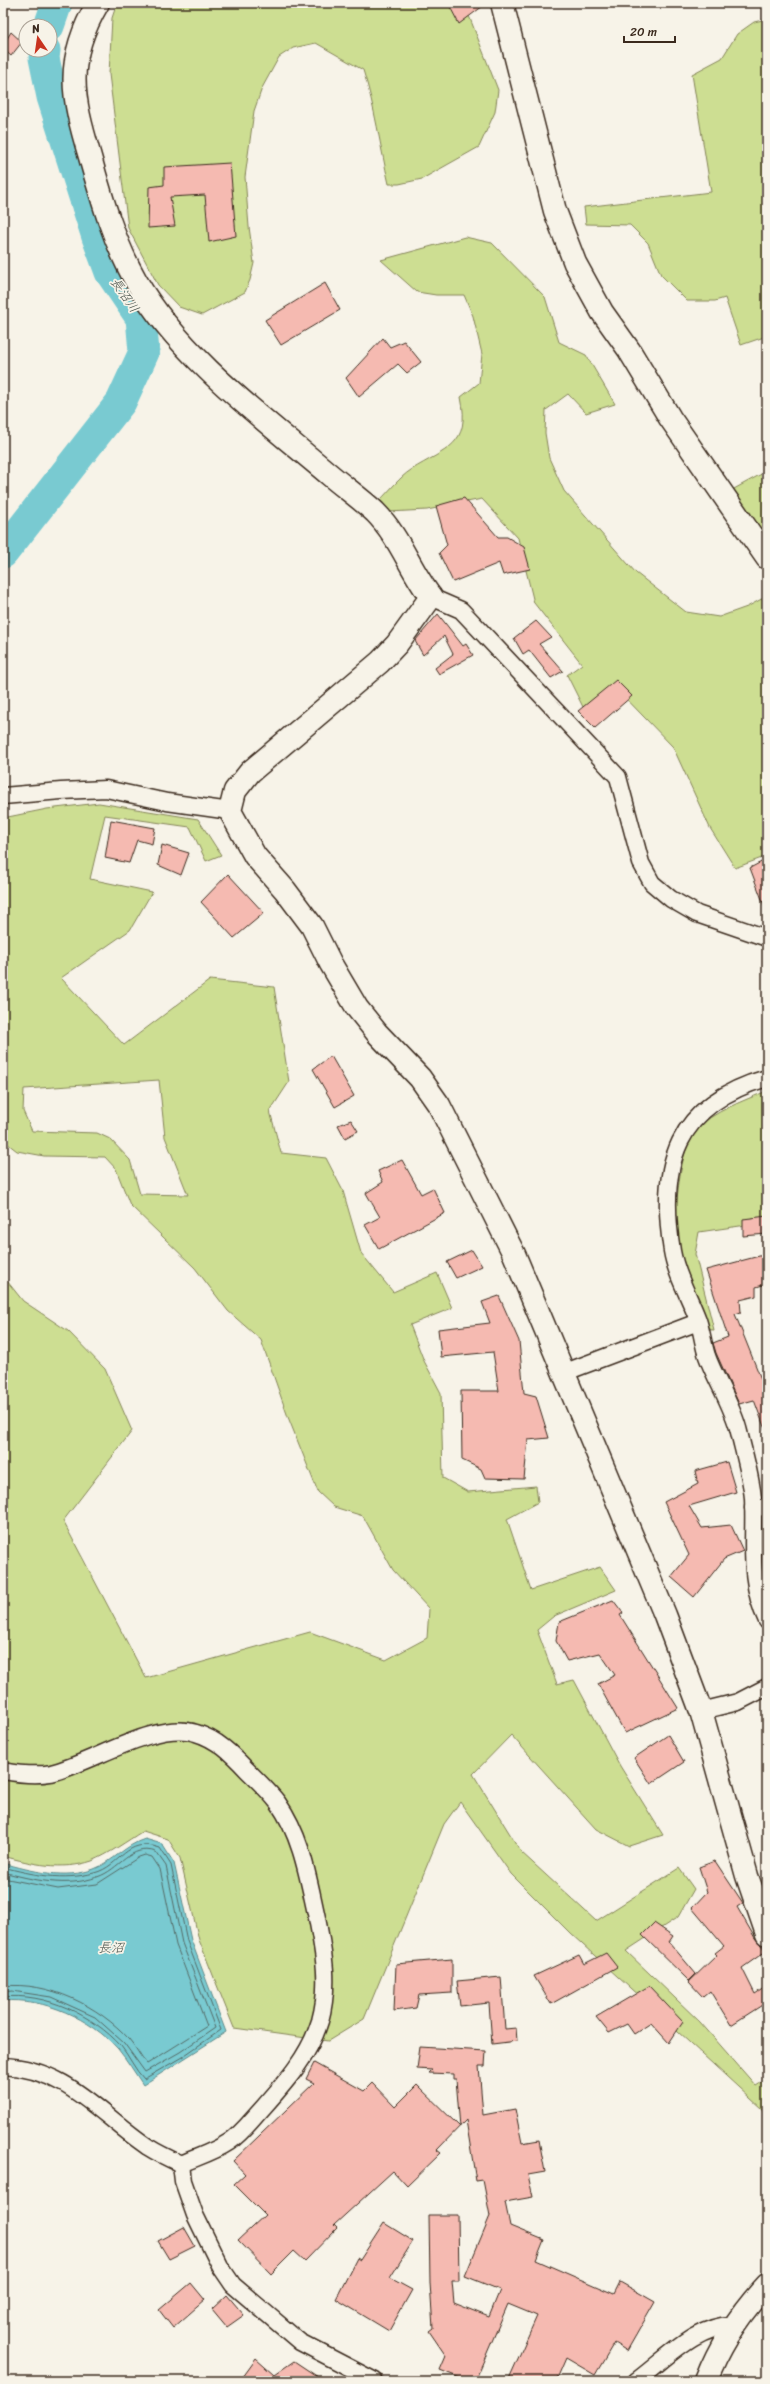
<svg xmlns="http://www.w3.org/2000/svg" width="770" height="2384" font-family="Sriracha,'Klee One',sans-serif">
  <rect width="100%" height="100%" fill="#f7f3e8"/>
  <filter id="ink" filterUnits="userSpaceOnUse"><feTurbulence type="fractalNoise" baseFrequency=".025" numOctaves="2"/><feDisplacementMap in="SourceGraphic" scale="8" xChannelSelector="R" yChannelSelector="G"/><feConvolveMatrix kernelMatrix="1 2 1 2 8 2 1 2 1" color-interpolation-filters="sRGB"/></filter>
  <g filter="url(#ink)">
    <g fill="#cdde92" stroke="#848458" fill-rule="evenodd">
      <path d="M 117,3 L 464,3 L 498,90 L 495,112 L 479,147 L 422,179 L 399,184 L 389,184 C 380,146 375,107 363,70 L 316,43 L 293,48 L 279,57 L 262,88 L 254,111 L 245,177 L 249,227 L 254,263 L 250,280 L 245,292 L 202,315 L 179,307 L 158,285 L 128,228 L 109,74 L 112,18 Z"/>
      <polygon points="767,19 767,336 741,345 725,298 715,301 687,301 661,275 648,243 630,225 586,224 584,207 711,192 692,74 722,58 737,34 754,22"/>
      <path d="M 465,237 L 492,243 L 545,297 L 559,342 L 586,355 L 615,404 L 586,413 L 568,394 L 546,410 L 545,433 L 549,458 L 564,491 L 636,573 L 686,612 L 719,617 L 747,607 L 767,596 L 767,856 L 735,868 L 710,828 L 673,747 L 615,687 L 583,707 L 567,675 L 582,664 L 534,603 L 518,538 L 482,499 L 427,510 L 388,512 L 380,500 C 390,490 400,477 411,470 C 446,448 471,446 461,397 L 479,383 L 482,354 L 473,316 L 464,295 L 436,295 L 417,292 L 381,260 Z"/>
      <polygon points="767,471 767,569 721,496"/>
      <path d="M 99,803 L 198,819 L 221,855 L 206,861 L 190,827 L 105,815 L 90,879 L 152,892 L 130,930 L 61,978 L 124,1045 L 210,980 L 274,987 L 289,1082 L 270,1111 L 281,1153 L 326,1158 L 343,1191 L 361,1253 L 393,1292 L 437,1273 L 452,1308 L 410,1325 L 424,1361 L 441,1393 L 443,1478 L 468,1492 L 536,1486 L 538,1502 L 507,1519 L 531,1590 L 600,1567 L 616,1590 L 554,1616 L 537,1630 L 557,1684 L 574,1680 L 620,1766 L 663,1835 L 629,1846 L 596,1829 L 511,1735 L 473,1774 L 521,1852 L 596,1921 L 679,1868 L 694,1889 L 678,1917 L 626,1951 L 700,2022 L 756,2086 L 767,2079 L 767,2118 L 762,2109 L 570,1933 L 511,1874 L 460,1802 L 444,1824 L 364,2019 L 328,2041 L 234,2028 L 199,1940 L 180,1858 L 168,1839 L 143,1831 C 127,1841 109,1854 92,1861 C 62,1871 32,1864 3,1856 L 3,1276 L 23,1301 L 68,1331 L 105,1369 L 132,1431 L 63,1521 L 146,1678 L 310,1632 L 386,1660 L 427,1638 L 429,1609 L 393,1570 L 363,1516 L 334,1507 L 318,1492 L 288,1417 L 261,1340 L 228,1311 L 195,1268 L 130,1205 L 116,1169 L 105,1157 L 44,1156 L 17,1151 L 3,1140 L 3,818 L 47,809 ZM 159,1080 L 165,1137 L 188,1195 L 140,1194 L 130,1160 L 110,1139 L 97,1133 L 32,1131 L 23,1111 L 24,1089 Z"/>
      <path d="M 767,1091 L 767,1222 L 699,1232 L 695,1254 L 714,1330 L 693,1329 C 687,1309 678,1288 676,1267 C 672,1240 677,1151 695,1130 C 712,1112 745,1100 767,1091 Z"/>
    </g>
    <path fill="#79cad1" stroke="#608a89" d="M 145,1839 L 162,1844 L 174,1863 L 191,1940 L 226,2032 L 143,2085 C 135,2073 127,2060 118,2049 C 91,2019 44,1997 3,2001 L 3,1863 C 31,1871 66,1880 94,1869 C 113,1862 125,1845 145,1839 Z"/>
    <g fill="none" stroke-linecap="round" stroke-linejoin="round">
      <g stroke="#546a66" stroke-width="1">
        <path d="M 3,1867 C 33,1875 63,1881 94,1873 C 122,1866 125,1836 160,1848 L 171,1865 L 187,1941 L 221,2030 L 182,2057 L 144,2079 C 135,2070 129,2056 121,2046 C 93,2015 45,1992 3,1997"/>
        <path d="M 3,1872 C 33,1880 67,1888 97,1877 C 120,1870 130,1843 156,1852 L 166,1866 L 182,1943 L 215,2028 L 180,2052 L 145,2072 L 124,2043 L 95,2017 L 51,1997 L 12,1991 L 3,1992"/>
        <path d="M 3,1878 L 58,1889 L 97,1884 L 139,1857 L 145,1855 L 152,1857 L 160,1869 L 176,1945 L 207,2026 L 147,2064 C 140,2057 136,2047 129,2039 C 99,2006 49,1981 3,1986"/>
      </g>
      <g stroke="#79cad1" stroke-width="31">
        <polyline points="49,26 57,3"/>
        <polyline points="3,553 121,402 144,352 141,318 110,272 97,237 52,97 44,58 45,50"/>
      </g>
    </g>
    <g fill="#f5bab1" stroke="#3b2a1e">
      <polygon points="448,3 487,3 459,24"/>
      <polygon points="11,32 22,42 11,56 3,49 3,45"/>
      <polygon points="230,163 236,236 209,242 205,195 170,197 175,226 148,228 149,187 164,185 164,167"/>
      <polygon points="325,283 340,310 281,345 265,320"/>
      <polygon points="383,338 390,347 404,341 421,362 407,373 398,364 359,397 346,378"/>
      <polygon points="464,498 498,537 507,537 524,547 530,569 503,575 499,563 453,582 439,553 447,545 436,506"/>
      <polygon points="438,614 463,646 466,644 473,655 439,674 435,668 453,654 444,636 423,655 415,641"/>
      <polygon points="536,621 551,637 539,644 563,671 551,678 529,650 523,654 514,638"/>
      <polygon points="616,680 632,696 595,728 578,711"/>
      <polygon points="111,820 155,828 152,844 137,840 129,863 105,858"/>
      <polygon points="162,845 189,853 181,875 158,865"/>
      <polygon points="767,859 767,910 766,910 750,868"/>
      <polygon points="228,874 264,913 234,938 201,902"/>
      <polygon points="331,1056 354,1096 335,1107 313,1069"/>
      <polygon points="351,1120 358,1131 345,1138 338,1125"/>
      <polygon points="402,1160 421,1194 433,1188 445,1213 379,1249 365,1225 380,1217 366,1193 383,1182 378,1171"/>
      <polygon points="767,1216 767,1234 743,1236 743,1219"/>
      <polygon points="472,1250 482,1266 456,1278 447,1262"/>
      <polygon points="767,1254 767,1284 756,1287 756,1296 740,1300 741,1312 735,1314 767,1394 766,1432 754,1400 739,1404 716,1353 713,1343 728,1337 706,1270"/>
      <polygon points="499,1296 519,1341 524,1393 536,1396 549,1438 528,1440 524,1479 485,1478 481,1469 462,1460 461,1391 499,1391 493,1352 441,1357 438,1329 490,1323 482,1302"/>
      <polygon points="727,1462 736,1492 689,1506 702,1528 731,1525 743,1551 724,1559 694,1597 671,1577 689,1555 664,1502 698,1484 695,1471"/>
      <polygon points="613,1600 623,1613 620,1615 678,1708 625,1733 598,1684 615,1675 600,1653 567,1661 556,1641 559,1622"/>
      <polygon points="668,1735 684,1762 651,1784 634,1758"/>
      <polygon points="715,1861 743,1903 737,1907 755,1938 766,1951 742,1968 755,1994 767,1986 767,2002 731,2025 710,1991 703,1997 689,1982 717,1955 715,1953 724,1946 692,1908 707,1892 699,1867"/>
      <polygon points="654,1923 673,1936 669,1942 696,1974 689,1981 642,1935"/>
      <polygon points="606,1953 617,1967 551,2004 534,1976 579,1955 584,1964"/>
      <polygon points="452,1959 452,1993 419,1995 416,2008 394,2011 396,1964"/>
      <polygon points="501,1977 505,2029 516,2028 517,2041 492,2044 489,2003 460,2006 457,1981"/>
      <polygon points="649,1986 683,2022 669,2043 651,2023 634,2034 627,2024 609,2033 596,2017"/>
      <polygon points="420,2047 486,2051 485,2066 479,2066 483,2115 515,2109 522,2143 539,2140 545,2172 528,2175 533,2197 505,2202 510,2226 544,2240 536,2260 614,2294 620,2282 655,2302 627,2351 614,2343 595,2375 566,2358 556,2381 508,2381 537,2316 508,2304 475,2381 468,2381 440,2370 446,2356 429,2331 433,2328 430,2283 429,2215 458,2215 459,2281 452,2281 454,2303 489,2317 500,2290 465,2276 490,2216 483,2180 476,2181 466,2120 437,2150 441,2153 407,2186 393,2171 334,2225 337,2228 305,2261 294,2251 271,2274 238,2240 265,2215 234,2184 245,2174 233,2161 314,2083 306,2079 314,2063 364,2091 372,2083 395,2107 417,2085 460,2127 456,2079 453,2079 453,2074 429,2073 432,2070 417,2069"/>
      <polygon points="384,2223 413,2241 390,2278 412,2290 389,2331 336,2299 357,2258 360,2260"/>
      <polygon points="184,2227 195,2246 169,2259 158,2241"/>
      <polygon points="191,2283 205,2300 173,2328 159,2310"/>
      <polygon points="227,2295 244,2315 227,2327 212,2309"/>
      <polygon points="256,2359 274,2375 294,2361 324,2381 240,2381"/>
    </g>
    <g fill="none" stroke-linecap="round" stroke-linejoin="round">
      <g stroke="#3b2a1e" stroke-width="19">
        <g id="street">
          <polyline points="431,597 461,610 618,777 641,863 652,883 671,899 697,914 767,938"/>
          <polyline points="3,796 61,791 106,789 167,802 230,811"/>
          <path d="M 767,1078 C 676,1104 658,1164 672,1251 C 676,1275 690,1298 698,1320 C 702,1332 703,1344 707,1356 C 716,1381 733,1406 739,1432 C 744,1453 751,1477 753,1498 C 755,1542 747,1579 767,1621"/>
          <polyline points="563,1373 698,1322"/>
          <polyline points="753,1508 767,1507"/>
          <polyline points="701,1711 738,1702 767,1687"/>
          <path d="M 3,1771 C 19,1774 35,1776 51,1773 C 93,1763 155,1720 196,1733 C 217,1739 232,1754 247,1770 C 257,1780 269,1791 278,1803 C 302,1837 308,1878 317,1918 C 324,1954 330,1985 320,2021 C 309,2057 284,2084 260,2111 C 250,2122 241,2134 229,2142 C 214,2152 197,2157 181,2164 C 170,2159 159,2154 148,2147 C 99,2114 68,2069 3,2066"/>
          <polyline points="181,2164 183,2181 195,2215 220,2266 233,2285 300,2342 375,2381"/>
          <path d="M 636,2381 C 665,2360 696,2324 734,2325"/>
        </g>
      </g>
      <g stroke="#3b2a1e" stroke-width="25">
        <g id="secondary">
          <path d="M 98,3 C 64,61 72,96 90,157 C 102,200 114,242 136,281 C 179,356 264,419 330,475 C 344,487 361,499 375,512 C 400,537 410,570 431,597 L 397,644 L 380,662 L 250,772 L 235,791 L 230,811 L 255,856 L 285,890 L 312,926 L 331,964 L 357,1008 L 377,1033 L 420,1078 L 439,1105 L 514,1254 L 665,1615 L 701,1711 L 747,1876 L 767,1934"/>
          <polyline points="502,3 555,211 575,263 602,312 629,350 670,418 767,558"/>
          <path d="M 706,2381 C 720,2344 740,2314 767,2285"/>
        </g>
      </g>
      <use href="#street" stroke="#f7f3e8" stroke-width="16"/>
      <use href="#secondary" stroke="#f7f3e8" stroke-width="22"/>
    </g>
  </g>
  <g text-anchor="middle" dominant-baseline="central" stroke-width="3.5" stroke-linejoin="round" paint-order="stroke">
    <g font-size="13" font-style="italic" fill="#4a524b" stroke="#f7f3e8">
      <text transform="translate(125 295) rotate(55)">長沼川</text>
      <text x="111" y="1947">長沼</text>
    </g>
  </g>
  <rect width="770" height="2384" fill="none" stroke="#f7f3e8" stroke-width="16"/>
  <rect x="8" y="8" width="754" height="2368" fill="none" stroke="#3b2a1e" stroke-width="1.5" filter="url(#ink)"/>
  <g transform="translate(38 38) rotate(347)"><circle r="19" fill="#f7f3e8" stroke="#aca397"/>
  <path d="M0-3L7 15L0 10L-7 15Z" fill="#c8321e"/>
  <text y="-6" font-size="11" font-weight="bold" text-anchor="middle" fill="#3b2a1e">N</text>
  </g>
  <path d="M624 36v6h51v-6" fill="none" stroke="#3b2a1e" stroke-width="2"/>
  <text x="630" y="36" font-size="12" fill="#3b2a1e" stroke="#f7f3e8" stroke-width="3" paint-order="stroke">20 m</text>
</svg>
